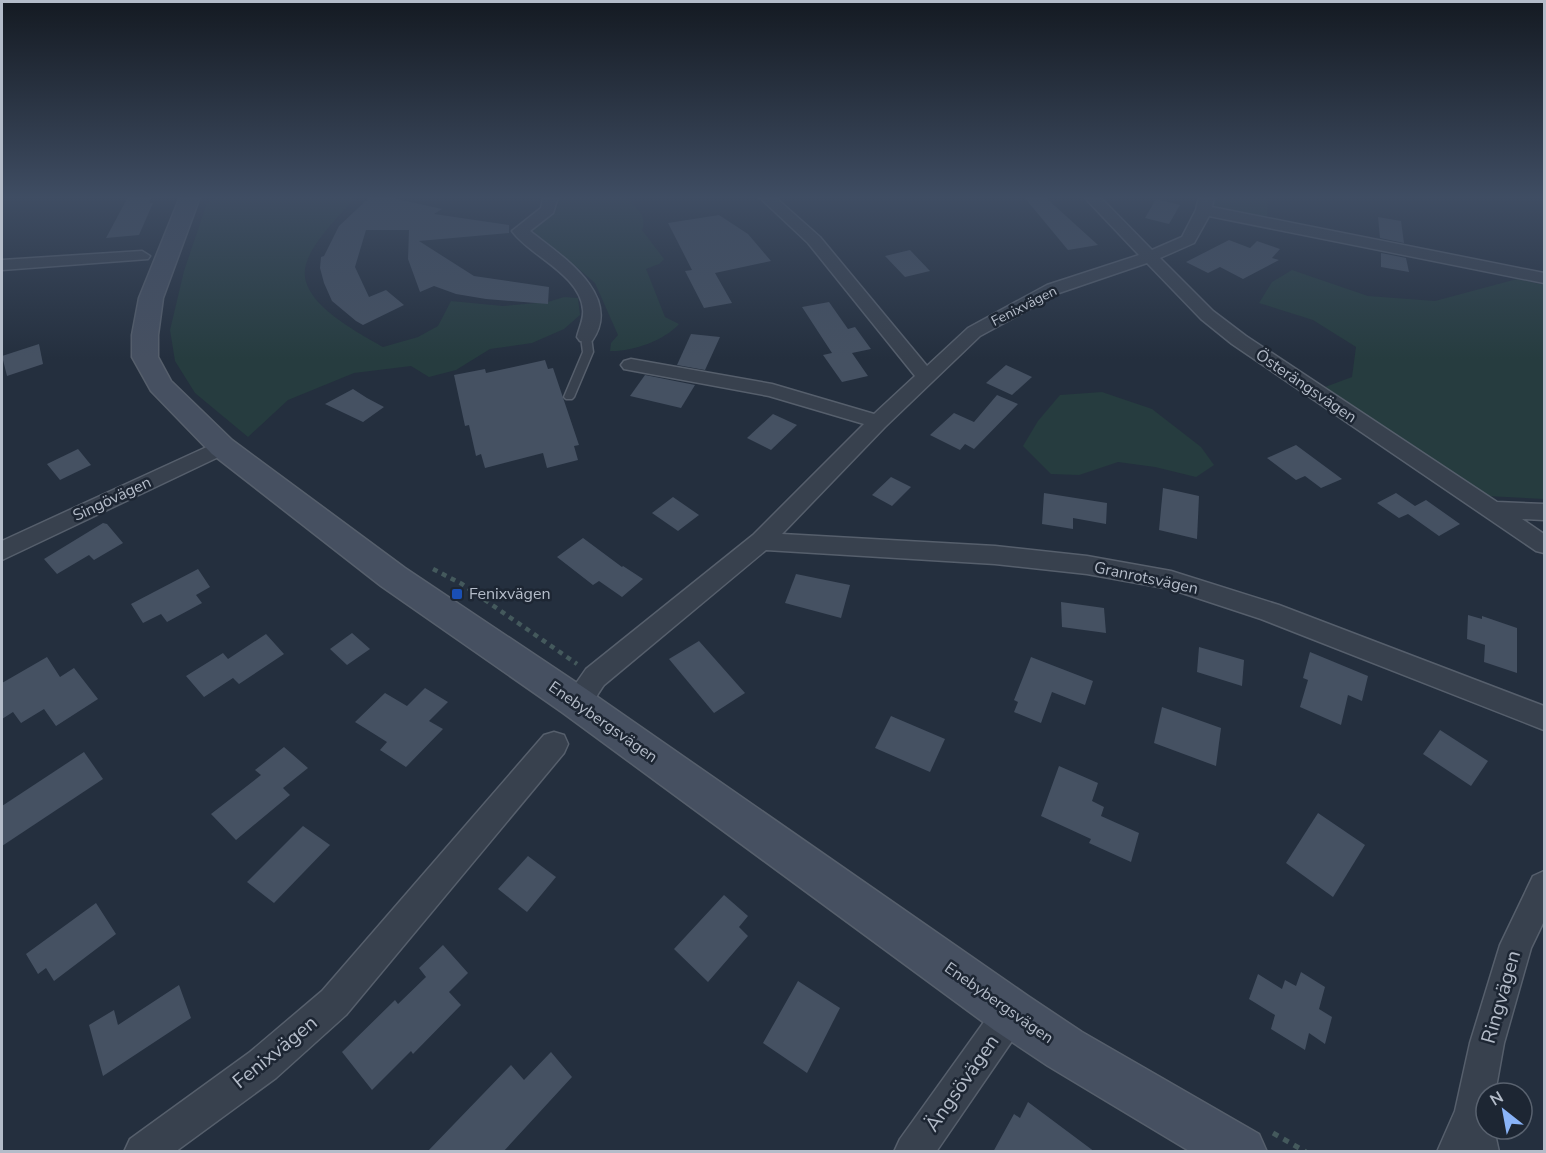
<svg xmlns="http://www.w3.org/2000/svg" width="1546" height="1153" font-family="'Nunito Sans',sans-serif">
  <rect width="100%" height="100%" fill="#242f3e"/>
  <g fill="#263c3f">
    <path d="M 217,197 L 356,197 C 340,215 313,241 306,264 C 295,301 358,332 383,347 L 418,337 L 438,326 L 451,301 L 503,306 L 548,302 L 564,297 L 578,298 L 580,315 L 564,329 L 532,343 L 490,349 L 456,370 L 429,377 L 411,366 L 354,373 L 288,400 L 248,437 L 195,393 L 175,361 L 170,330 L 184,271 L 207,203 Z"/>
    <path d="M 560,197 L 626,197 C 635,207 648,215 642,230 L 664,259 L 659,264 L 646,269 L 665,317 L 679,324 C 664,341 631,352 610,351 L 611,343 L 618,335 L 595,283 L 573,264 L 564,263 L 543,244 L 533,230 L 559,205 Z"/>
    <path d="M 1214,197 L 1268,197 L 1267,218 C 1249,215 1228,215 1213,204 Z"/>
    <polygon points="1292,270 1368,296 1435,301 1517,279 1544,285 1544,499 1486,496 1325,387 1352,377 1356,347 1313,320 1259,303 1272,282"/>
    <polygon points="1102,392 1152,409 1201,447 1214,465 1196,477 1155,467 1118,462 1079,475 1051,474 1023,446 1038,421 1060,395"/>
  </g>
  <g fill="#455162">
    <polygon points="128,197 152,197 149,203 153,203 139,235 106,238"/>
    <polygon points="370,197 388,197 442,209 434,214 509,225 509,233 419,241 474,276 549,287 548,304 486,299 456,294 434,286 420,292 408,259 409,230 366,230 355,267 369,297 386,290 404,305 363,325 356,321 332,301 324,283 320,268 321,257 324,256 339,226"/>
    <polygon points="1024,197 1045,197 1098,245 1068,250"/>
    <polygon points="1156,199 1180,205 1169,224 1145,218"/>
    <polygon points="719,215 748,234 771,261 715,273 732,303 704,308 685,271 692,270 668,223"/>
    <polygon points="1378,217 1401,221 1404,243 1380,238"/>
    <polygon points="1229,240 1250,248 1257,241 1280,249 1272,258 1279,260 1243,279 1220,267 1208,273 1186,262"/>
    <polygon points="910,250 930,271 905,277 885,256"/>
    <polygon points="1381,253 1406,258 1409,272 1381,267"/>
    <polygon points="829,302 848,329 855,327 871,349 852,353 868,376 842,382 823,355 832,353 802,307"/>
    <polygon points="691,334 720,337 705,370 677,365"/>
    <polygon points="39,344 43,364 7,376 2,356"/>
    <polygon points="545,360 548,369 553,368 579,445 574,446 578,460 547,468 543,453 485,468 481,454 476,456 469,425 465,426 454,375 485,369 486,373"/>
    <polygon points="1006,365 1032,377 1012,395 986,383"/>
    <polygon points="645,375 695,385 681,408 630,396"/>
    <polygon points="353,389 367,398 384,407 363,422 325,404"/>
    <polygon points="997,395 1018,404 974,449 965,444 960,450 930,435 954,413 974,422"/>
    <polygon points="773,414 797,425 771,450 747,438"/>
    <polygon points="1296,445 1342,479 1321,488 1305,476 1296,480 1267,458"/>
    <polygon points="78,449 91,465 60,480 47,464"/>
    <polygon points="891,477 911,487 892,506 872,495"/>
    <polygon points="1163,488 1199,496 1197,539 1159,530"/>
    <polygon points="1044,493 1107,503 1106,524 1073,518 1073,529 1042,524"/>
    <polygon points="1396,493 1415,506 1426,500 1460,524 1439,536 1408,514 1399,518 1377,503"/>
    <polygon points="673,497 699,515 678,531 652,513"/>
    <polygon points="103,523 107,524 123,543 94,560 89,555 57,574 44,559"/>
    <polygon points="583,538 622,567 623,566 643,579 622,597 599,581 593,585 557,557"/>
    <polygon points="198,569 210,587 196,595 202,603 167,622 161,614 143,623 131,604"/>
    <polygon points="796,574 850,585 841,618 785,603"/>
    <polygon points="1061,602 1104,608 1106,633 1062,627"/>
    <polygon points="1468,615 1482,619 1482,616 1517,628 1517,673 1484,662 1485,645 1467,639"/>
    <polygon points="352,633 370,649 347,665 330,649"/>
    <polygon points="266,634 284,654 239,684 233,678 204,697 186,676 223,653 228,659"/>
    <polygon points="699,641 745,693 714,713 669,659"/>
    <polygon points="1199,647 1244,660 1242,686 1197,672"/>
    <polygon points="1310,652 1368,676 1362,701 1348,695 1341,725 1300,707 1308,680 1303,678"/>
    <polygon points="47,657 60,677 74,668 98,699 56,726 44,709 21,723 13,712 2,719 2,683"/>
    <polygon points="1031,657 1093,681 1085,705 1052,692 1041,723 1014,712 1018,702 1014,700"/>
    <polygon points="425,688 448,702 429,721 443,729 406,767 380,750 387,742 355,722 385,693 407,706"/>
    <polygon points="1162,707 1221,728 1216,766 1154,743"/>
    <polygon points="891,716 945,739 930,772 875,748"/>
    <polygon points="1440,730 1488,761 1471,786 1423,754"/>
    <polygon points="284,747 308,768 283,788 290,795 236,840 211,814 261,775 255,770"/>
    <polygon points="84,752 103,779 2,846 2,806"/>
    <polygon points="1059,766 1098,783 1092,801 1104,807 1101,816 1139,833 1131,862 1089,843 1091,839 1041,816"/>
    <polygon points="1318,813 1365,845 1333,897 1286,863"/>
    <polygon points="303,826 330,845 274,903 247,882"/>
    <polygon points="528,856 556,877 527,912 498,889"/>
    <polygon points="724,895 748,916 739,927 748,936 708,982 674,949"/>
    <polygon points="96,903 116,934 54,981 46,968 38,974 26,954"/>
    <polygon points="443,945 468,973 449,992 461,1005 413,1054 411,1051 372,1090 342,1052 395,1000 398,1004 426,977 419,968"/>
    <polygon points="1301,972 1325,987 1319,1009 1332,1017 1325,1044 1309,1033 1305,1050 1271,1029 1275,1015 1249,999 1258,974 1282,989 1285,980 1296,986"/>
    <polygon points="798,981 840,1008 807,1073 763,1043"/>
    <polygon points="179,985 191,1018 103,1076 89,1025 114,1010 118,1025"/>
    <polygon points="551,1052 572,1077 503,1152 427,1152 511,1065 524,1080"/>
    <polygon points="1028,1102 1095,1152 993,1152 1014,1114 1020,1118"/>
  </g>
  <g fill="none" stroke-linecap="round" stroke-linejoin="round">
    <g stroke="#565f6c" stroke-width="3">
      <polygon id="lane" points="586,334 591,337 593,352 574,397 572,399 566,399 564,397 583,352 581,337"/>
    </g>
    <g stroke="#565f6c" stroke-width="3">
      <g id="street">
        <path d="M 543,197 L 558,197 L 553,213 L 530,231 C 560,255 624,295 592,341 L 580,341 L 577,337 C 579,328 584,319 583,310 C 581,275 530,256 512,231 L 541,208 Z"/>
        <path d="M 759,197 L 775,197 L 820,237 L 927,366 L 968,328 L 1047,285 L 1139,255 L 1084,197 L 1100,197 L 1152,250 L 1182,237 L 1196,210 L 1199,197 L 1214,197 L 1212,207 L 1544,273 L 1544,283 L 1209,216 L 1194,243 L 1160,258 L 1213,311 L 1246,336 L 1497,502 L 1544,504 L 1544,520 L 1522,519 L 1544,534 L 1544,553 L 1536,551 L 1232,344 L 1201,319 L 1147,263 L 1059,293 L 980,336 L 885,427 L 782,534 L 995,546 L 1087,556 L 1171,571 L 1279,605 L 1544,706 L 1544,730 L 1261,619 L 1170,589 L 1087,574 L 995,564 L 766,550 L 604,685 C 593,700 588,718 566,710 L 563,702 L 586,669 L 753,535 L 864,424 L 769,396 L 624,369 L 621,365 L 624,361 L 631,359 L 772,384 L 874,414 L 915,376 L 808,243 Z"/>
        <polygon points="142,251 150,256 148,259 2,270 2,260"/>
        <polygon points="222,440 229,442 232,447 229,452 2,560 2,541"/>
        <polygon points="554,732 564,735 568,744 564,753 346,1015 276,1078 175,1152 124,1152 130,1139 250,1052 322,991 544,735"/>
        <polygon points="1544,871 1544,921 1531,948 1504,1043 1495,1093 1486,1093 1486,1129 1494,1129 1499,1152 1437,1152 1455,1111 1470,1043 1500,945 1533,876"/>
        <polygon points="1011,996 1023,1001 1028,1013 1023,1025 936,1152 894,1152 900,1139 999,1001"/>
      </g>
    </g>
    <g stroke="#565f6c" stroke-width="3">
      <polygon id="secondary" points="180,197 200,197 163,298 158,335 158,357 171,381 232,440 405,568 589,691 1028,996 1082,1032 1259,1134 1267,1152 1191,1152 1048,1066 994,1030 563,713 381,586 212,454 151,391 132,357 132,335 139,298"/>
    </g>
    <polyline stroke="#44595c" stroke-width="4.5" stroke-dasharray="5 5" stroke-linecap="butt" points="433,569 462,584 577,664"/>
    <polyline stroke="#44595c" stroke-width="5" stroke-dasharray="6 6" stroke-linecap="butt" points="1273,1133 1306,1152"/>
    <use href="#lane" fill="#38414e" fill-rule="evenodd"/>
    <use href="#street" fill="#38414e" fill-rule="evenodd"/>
    <use href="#secondary" fill="#465061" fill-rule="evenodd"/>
  </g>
  <linearGradient id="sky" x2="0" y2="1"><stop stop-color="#141a22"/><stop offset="0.55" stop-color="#3f4d63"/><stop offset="1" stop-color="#3f4d63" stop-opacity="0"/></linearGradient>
  <rect width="1546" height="359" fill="url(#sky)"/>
  <rect fill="#1a4fb4" stroke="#1d2633" stroke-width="2" x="451" y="588" width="12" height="12" rx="3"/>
  <g text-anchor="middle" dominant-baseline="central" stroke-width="5" stroke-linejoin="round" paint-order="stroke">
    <g font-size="14" fill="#b4bcc9" stroke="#1d2633">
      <text transform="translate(1024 306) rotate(-27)">Fenixvägen</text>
    </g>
    <g font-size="16" fill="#b4bcc9" stroke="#1d2633">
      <text transform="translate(1306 386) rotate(34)">Österängsvägen</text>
      <text transform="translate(112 499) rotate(-25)">Singövägen</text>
      <text transform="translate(1146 578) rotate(12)">Granrotsvägen</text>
      <text transform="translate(603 722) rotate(35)">Enebybergsvägen</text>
      <text transform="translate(999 1003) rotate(35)">Enebybergsvägen</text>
    </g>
    <g font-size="16" fill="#b4bcc9" stroke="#1d2633" text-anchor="start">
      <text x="469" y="594">Fenixvägen</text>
    </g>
    <g font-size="20" fill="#b4bcc9" stroke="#1d2633">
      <text transform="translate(1501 997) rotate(-74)">Ringvägen</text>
      <text transform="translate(275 1052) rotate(-39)">Fenixvägen</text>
      <text transform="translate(962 1083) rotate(-55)">Ängsövägen</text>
    </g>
  </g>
  <rect width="1546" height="1153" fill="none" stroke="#b4bcc9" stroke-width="6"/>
  <g transform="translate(1504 1111) rotate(329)"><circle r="28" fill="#1d2633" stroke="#59626f" stroke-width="1.5"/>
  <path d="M0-4.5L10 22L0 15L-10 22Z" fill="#8ab4f8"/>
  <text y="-9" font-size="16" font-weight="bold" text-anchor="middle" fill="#b4bcc9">N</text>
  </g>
</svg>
